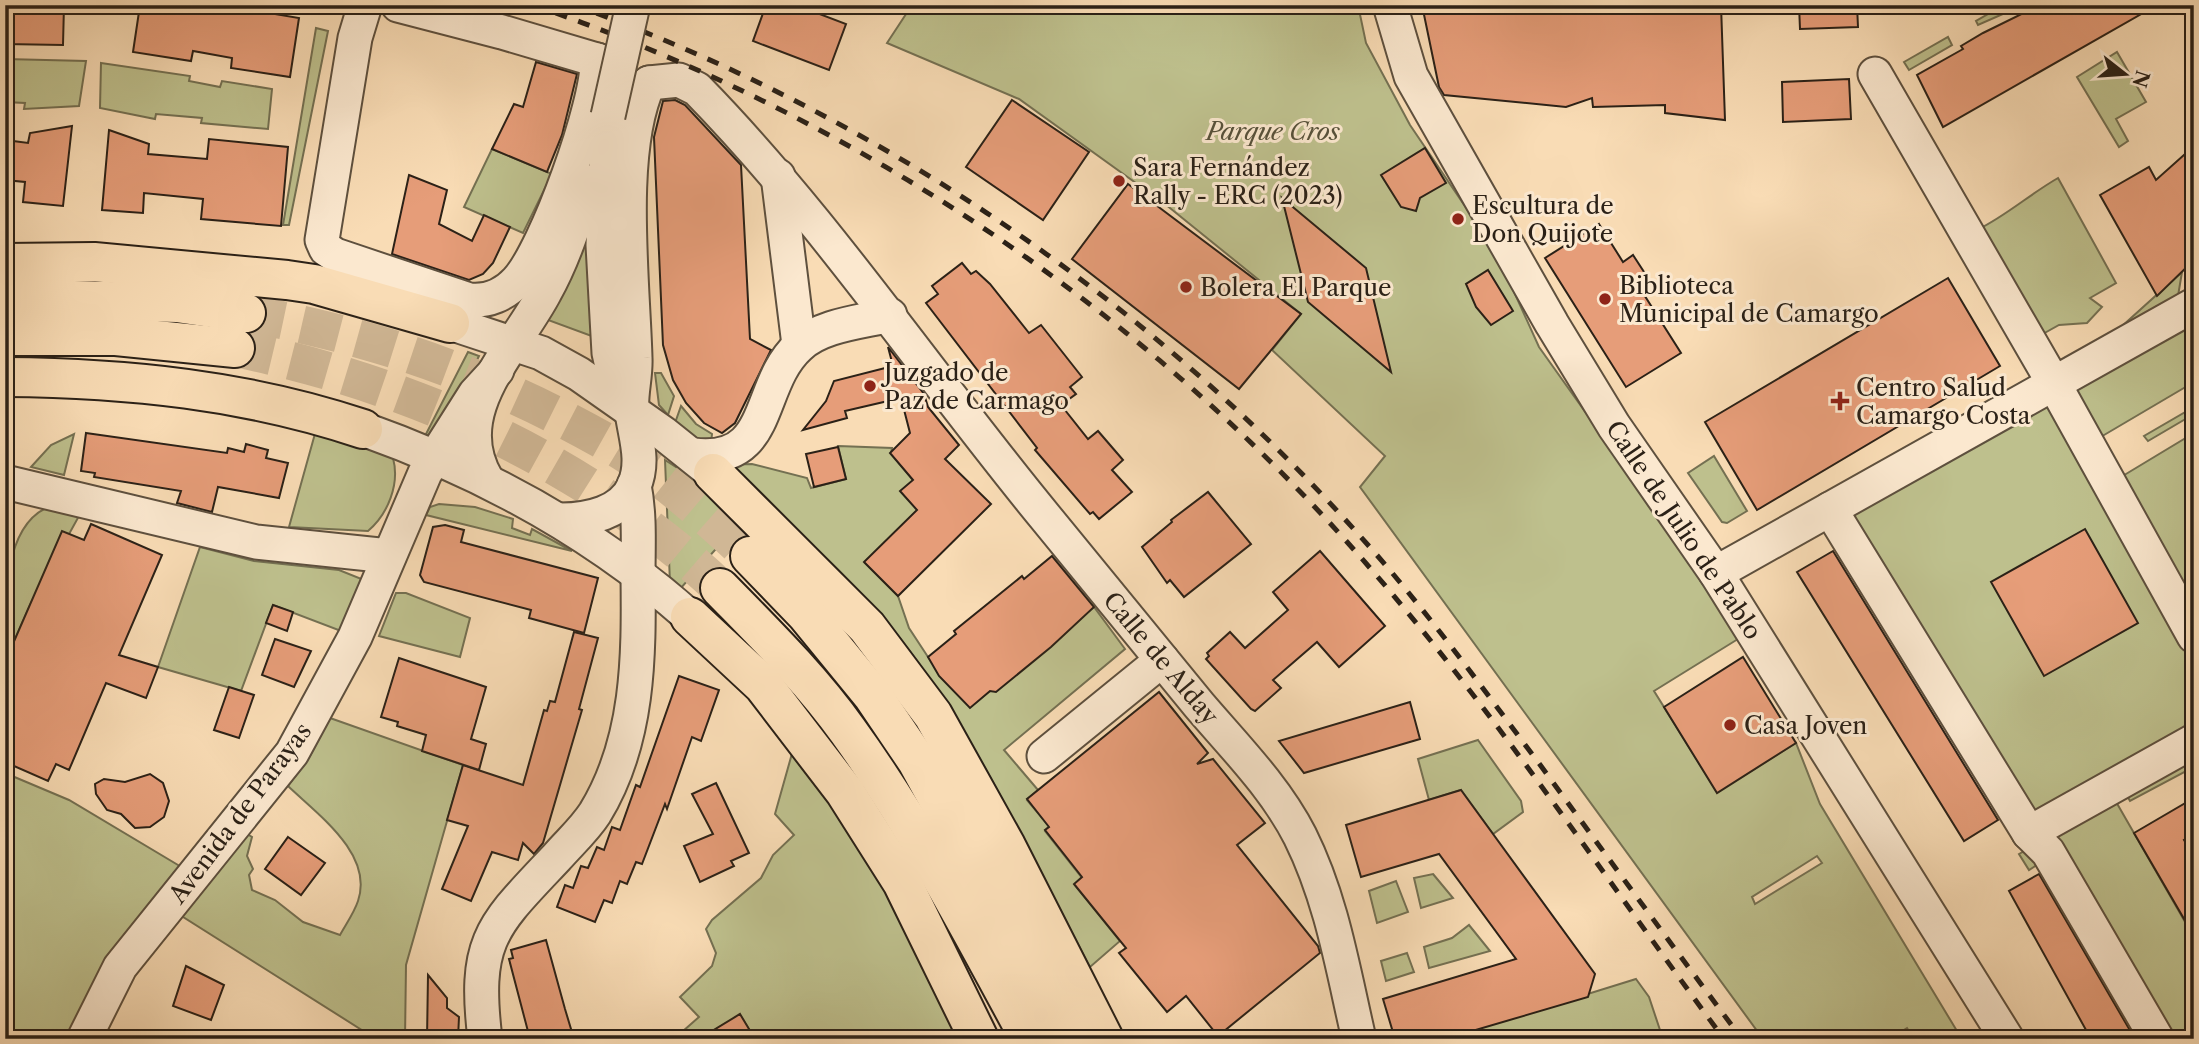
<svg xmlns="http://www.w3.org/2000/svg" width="2199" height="1044" font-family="'Libre Caslon Text',serif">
  <rect width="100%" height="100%" fill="#f9dcb5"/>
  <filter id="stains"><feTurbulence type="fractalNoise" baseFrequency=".00286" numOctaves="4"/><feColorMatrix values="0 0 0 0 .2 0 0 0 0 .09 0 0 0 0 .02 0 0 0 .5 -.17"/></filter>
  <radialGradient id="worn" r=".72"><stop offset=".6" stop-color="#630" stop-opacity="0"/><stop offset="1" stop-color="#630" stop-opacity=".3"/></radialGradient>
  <g fill="#bec08d" stroke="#747052" stroke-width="2" fill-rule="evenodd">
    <path d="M 912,5 L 1358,5 L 1366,43 L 1410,125 L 1496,252 L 1539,347 L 1705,580 L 1738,639 L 1654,691 L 1717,792 L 1796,743 L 1820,804 L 1957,1031 L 1938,1039 L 1914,1039 L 1907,1028 L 1889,1039 L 1763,1039 L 1360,487 L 1385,456 L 1272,350 L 1301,314 L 1165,204 L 1019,99 L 887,43 ZM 1817,856 L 1822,863 L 1755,904 L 1752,897 Z"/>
    <polygon points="2004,5 2021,6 1978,25 1976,21"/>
    <polygon points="316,28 328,31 289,225 283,225"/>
    <polygon points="1948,37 1952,45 1909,70 1904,62"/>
    <polygon points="2117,52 2146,102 2116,119 2128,141 2119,147 2077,77"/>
    <polygon points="5,59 86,61 79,106 24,109 25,103 5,102"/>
    <polygon points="101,63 190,76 189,81 220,87 222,81 272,89 268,129 201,123 202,118 156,114 155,119 100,108"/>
    <polygon points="492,149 552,174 523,233 464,207"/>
    <path d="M 2058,178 L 2116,283 L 2090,298 L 2102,307 L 2087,323 L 2059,325 L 2041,335 L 1977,230 C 2006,216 2030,194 2058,178 Z"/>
    <polygon points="587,228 597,338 548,320"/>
    <polygon points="2182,272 2177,302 2100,346"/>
    <polygon points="2194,321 2194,382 2099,438 2070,392"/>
    <polygon points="468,352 479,356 436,441 425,436"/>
    <polygon points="655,373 661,373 674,396 668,415 659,405"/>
    <polygon points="2049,402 2194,655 2194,726 2036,817 1849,517"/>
    <polygon points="681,406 696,424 712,434 711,443 693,443 675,423"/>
    <polygon points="2194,407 2194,414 2148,441 2144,436"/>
    <path d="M 316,430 L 393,458 C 400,484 388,514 368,531 L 289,527 Z"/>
    <polygon points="2194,433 2194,604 2121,477"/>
    <polygon points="74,434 64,475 31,467 51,445"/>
    <path d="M 838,446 L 892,448 L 891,453 L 913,480 L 918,510 L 865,563 L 898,596 L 909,628 L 928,657 L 970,707 L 1094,607 L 1125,649 L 1004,750 L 1038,790 L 1027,800 L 1049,826 L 1045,831 L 1082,878 L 1075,885 L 1120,941 L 1090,967 C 1032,858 975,734 899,637 C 849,574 784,520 726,465 L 752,464 L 807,478 L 811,488 L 846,479 Z"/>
    <polygon points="1714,456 1747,511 1727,523 1722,522 1688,473"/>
    <polygon points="665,460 696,480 741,521 680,589 670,583"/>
    <polygon points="439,504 475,507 513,519 512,528 530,535 532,529 572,551 426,515 430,507"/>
    <path d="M 46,508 L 79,516 L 31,603 L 5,662 C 5,614 0,530 46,508 Z"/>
    <polygon points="200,547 254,561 339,570 364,580 341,631 273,605 241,691 158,667"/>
    <polygon points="396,593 406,593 470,618 460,657 379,636"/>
    <path d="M 330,718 L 463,765 L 406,965 L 405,1039 L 376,1039 L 180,915 L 247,834 L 252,837 L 247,856 L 253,869 L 249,875 L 252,890 L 275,900 L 303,922 L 340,935 C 346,924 354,913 358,901 C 374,854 317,814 288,786 L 310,756 Z"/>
    <polygon points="1478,740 1521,801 1523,812 1493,834 1461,790 1429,800 1418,759"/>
    <polygon points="793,750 842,813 972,1039 755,1039 740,1015 699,1039 687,1039 682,1032 699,1017 680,997 712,966 716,953 706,929 712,920 761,878 773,855 794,835 775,814"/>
    <polygon points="2194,758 2194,767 2130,801 2126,794"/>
    <polygon points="5,773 69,800 183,868 76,1039 5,1037 8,985 5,983"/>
    <polygon points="2115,800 2188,927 2194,925 2194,1039 2150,1039 2048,858 2029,870 2019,854"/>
    <polygon points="1433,874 1453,898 1421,908 1414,878"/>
    <polygon points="1396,881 1408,912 1377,923 1369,891"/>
    <polygon points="1469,925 1490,951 1429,968 1424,947 1452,938"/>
    <polygon points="1407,953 1414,972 1386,981 1381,961"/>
    <polygon points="1636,979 1649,997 1660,1030 1632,1039 1443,1039"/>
  </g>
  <g fill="#e69d79" stroke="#2b2117" stroke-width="2">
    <polygon points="5,5 64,5 63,45 5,44"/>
    <polygon points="140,5 220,5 299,18 290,77 231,68 232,58 193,51 191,61 133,52"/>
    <polygon points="766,5 796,5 846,24 829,70 753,41"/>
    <polygon points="1422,5 1721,5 1725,120 1665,113 1665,105 1593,107 1592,98 1566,107 1444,95 1439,87"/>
    <polygon points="1799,5 1857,5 1858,27 1800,29"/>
    <polygon points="2040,5 2157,5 1943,127 1917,75 1963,49 1961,46 1983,33"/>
    <polygon points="536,62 577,74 562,135 547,172 492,149 514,104 523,107"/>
    <polygon points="1849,79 1851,119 1783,122 1782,82"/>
    <polygon points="675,100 685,105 741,165 750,339 771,350 735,423 722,433 704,423 686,403 673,380 663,345 654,137 663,101"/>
    <polygon points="1012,100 1089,152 1043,220 966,167"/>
    <polygon points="72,126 63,206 23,202 25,182 5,180 5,140 28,143 30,133"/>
    <polygon points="109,130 149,144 148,154 207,159 209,139 288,147 281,226 201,219 203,199 144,193 143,213 102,210"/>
    <polygon points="2194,146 2194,260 2157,296 2100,195 2149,167 2156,180"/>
    <polygon points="1425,148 1446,183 1420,198 1416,211 1401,207 1381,175"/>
    <polygon points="409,175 447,190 439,224 472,241 484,215 510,227 493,263 483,274 469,280 392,254"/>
    <polygon points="1128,184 1301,314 1239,389 1072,259"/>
    <polygon points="1282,198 1366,268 1391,372 1308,302"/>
    <polygon points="1599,224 1623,262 1633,255 1646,275 1636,282 1681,353 1626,387 1545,258"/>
    <polygon points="962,263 971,274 976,271 990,284 1029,333 1041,325 1082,377 1070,387 1076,394 1061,405 1088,439 1098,431 1123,460 1112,470 1132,492 1099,519 1093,512 1090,514 1035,450 1037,448 926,303 938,294 932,286"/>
    <polygon points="1488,270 1513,311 1491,325 1476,307 1466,284"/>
    <polygon points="1948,278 2000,366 1757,510 1705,422"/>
    <polygon points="888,347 924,394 928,407 959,445 945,459 991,504 898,596 864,562 917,510 900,491 913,480 890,453 910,433 901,398 845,411 847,418 803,430 826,401 834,381 893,366"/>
    <polygon points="86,433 227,453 228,448 244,452 246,444 268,450 266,458 288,463 279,498 218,487 212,512 177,503 181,491 94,477 95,473 81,471"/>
    <polygon points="838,447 846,479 814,487 806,454"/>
    <polygon points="1208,492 1251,544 1184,597 1170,580 1167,583 1142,547 1172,522 1171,520"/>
    <polygon points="91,524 162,555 119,655 158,667 146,698 106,683 69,770 56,764 48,781 5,762 5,662 62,531 84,540"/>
    <polygon points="445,525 464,530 461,542 598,578 584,633 529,618 531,610 424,582 420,575 433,527"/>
    <polygon points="2085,529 2138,623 2044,676 1991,582"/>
    <polygon points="1320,551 1385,626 1339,667 1317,642 1273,680 1281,688 1255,711 1251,709 1206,659 1209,656 1207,653 1230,632 1245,648 1288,610 1273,592"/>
    <polygon points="1833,551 1998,820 1964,841 1797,572"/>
    <polygon points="1052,556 1094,607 1051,647 996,692 990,691 970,708 939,676 928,657 956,634 954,631 1022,576 1024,579"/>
    <polygon points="273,605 293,612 287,631 266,623"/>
    <polygon points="574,632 598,638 579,709 582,710 543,843 534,854 523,843 518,860 492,852 471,901 442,889 468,826 447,820 463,765 523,785 544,710 547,711 550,701 555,702"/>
    <polygon points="275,639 311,651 294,687 262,675"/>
    <polygon points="1743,657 1796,743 1717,793 1664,707"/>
    <polygon points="399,658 486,687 471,739 486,744 479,770 422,751 426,735 397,726 398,722 381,717"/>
    <polygon points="679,676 719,690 701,741 692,737 667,809 665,804 642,864 636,862 627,884 620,881 612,903 604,900 595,922 557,907 565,885 573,888 581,866 588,868 597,847 604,850 612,827 620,830 636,785 640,787"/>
    <polygon points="229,687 254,695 239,738 214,730"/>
    <polygon points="1159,692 1208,753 1197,764 1213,759 1265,823 1237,845 1318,946 1320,953 1218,1036 1186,996 1167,1012 1119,953 1126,948 1074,884 1082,877 1045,830 1049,827 1027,799"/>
    <polygon points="1410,702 1420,739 1304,773 1279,741"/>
    <polygon points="150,774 163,783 169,801 164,817 150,827 135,828 121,814 107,810 96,794 95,784 104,779 125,782"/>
    <polygon points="716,783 749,853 731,861 734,866 700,882 684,846 713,834 692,794"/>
    <polygon points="1461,790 1595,974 1588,997 1445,1039 1395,1039 1383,999 1516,959 1439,854 1361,877 1346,825"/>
    <polygon points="2194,798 2194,835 2184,840 2194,857 2194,936 2134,833"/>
    <polygon points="288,837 325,863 301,895 265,869"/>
    <polygon points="2039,874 2135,1039 2091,1039 2009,891"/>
    <polygon points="546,940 565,1009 574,1039 530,1039 509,959 513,958 511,950"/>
    <polygon points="186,966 224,985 211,1020 173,1006"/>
    <polygon points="428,975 447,998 447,1008 459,1017 458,1039 427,1039"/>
    <polygon points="740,1014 755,1039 699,1039"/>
  </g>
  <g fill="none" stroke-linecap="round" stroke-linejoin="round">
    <g stroke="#d0b795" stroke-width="38" stroke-dasharray="38 19" stroke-linecap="butt">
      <path d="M 246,313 C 378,337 497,379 613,446 C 658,472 712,521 750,556"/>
      <path d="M 235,348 C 415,385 585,461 720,588"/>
    </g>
    <g stroke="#5e503e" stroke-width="37">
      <g id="minor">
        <path d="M 365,5 L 355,38 L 322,240 L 326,249 L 335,255 L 469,300 C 488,302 505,294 517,281 C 546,250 599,102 597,60"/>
        <polyline points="398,5 502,32 617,66"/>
        <polyline points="1390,5 1411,76 1552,324 1614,426 1716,573 2007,1039"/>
        <polyline points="1875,74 2053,382 2194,636"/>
        <path d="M 649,83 L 679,80 L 697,89 C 826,221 928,375 1046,518 C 1097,580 1148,643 1199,705 C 1234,746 1275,787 1300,836 C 1332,900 1343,970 1359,1039"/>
        <polyline points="608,116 603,245 609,353 617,389 630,408"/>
        <polyline points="778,176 799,345"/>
        <polyline points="450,323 541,353 579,374 663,433 713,473"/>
        <path d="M 363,429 C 484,472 594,532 690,617"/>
        <path d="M 693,455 C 774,465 755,386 799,346 C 821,325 861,322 890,315"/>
        <path d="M 487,480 C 446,412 514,351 545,292 C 564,258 576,219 588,182"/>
        <polyline points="5,482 256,542 389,556"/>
        <polyline points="1830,509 2029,833 2048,852 2157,1039"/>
        <path d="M 561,520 C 588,520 622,513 634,486 C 645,461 635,436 632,412 C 630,395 636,376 635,358 C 633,282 617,150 649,83"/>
        <polyline points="1716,573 2194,305"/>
        <polyline points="1044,756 1162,660"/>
        <polyline points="2029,833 2194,741"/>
        <polyline points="84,1039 120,967 292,753 355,637 425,473 475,394 497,370"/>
        <path d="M 485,1039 C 473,939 492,926 557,857 C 570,842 584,830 595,813 C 639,741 639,657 638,576 C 638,546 640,515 634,485"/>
      </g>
    </g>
    <g stroke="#2b2117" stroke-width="42">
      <g id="highway">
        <polyline points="5,263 94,262 287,280 314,284 450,323"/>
        <polyline points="5,298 177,303 246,313"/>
        <polyline points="5,336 116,336 235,348"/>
        <path d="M 5,377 C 127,378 247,390 363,429"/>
        <polyline points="713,473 867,627 933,715 1006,846 1104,1039"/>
        <polyline points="750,556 806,614 873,696 917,761 1070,1039"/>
        <path d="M 720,588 C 765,634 811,679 848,731 C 918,828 973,934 1030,1039"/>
        <polyline points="690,617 763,685 845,792 902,882 979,1039"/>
      </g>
    </g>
    <use href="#minor" stroke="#fbe8cf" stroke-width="33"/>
    <use href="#highway" stroke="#f9dcb5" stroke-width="38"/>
    <g stroke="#2b2117" stroke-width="5" stroke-dasharray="12 12" stroke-linecap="butt">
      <path d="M 533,5 C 844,112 1128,298 1348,543 C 1486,697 1601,873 1724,1039"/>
      <path d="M 574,5 C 874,113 1148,298 1360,536 C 1424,607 1481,686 1538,762 C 1606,855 1673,947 1742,1039"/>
    </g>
    <g stroke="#5e503e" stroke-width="37" stroke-linecap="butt">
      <polyline id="minor-bridge" points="608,116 633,5"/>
    </g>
    <use href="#minor-bridge" stroke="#fbe8cf" stroke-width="33"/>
  </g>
  <g fill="#8f2418" stroke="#fbe8cf" stroke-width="2.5">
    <circle cx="1119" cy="181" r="7"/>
    <circle cx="1458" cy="219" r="7"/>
    <circle cx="1186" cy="287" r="7"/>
    <circle cx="1605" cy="299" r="7"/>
    <circle cx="870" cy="386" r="7"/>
    <path d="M1836.5 390.5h7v7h7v7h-7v7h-7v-7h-7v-7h7z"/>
    <circle cx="1730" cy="725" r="7"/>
  </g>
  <g text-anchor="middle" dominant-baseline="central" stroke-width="6" stroke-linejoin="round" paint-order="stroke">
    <g font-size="24" font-style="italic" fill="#57513a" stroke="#fbe8cf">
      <text x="1273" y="131">Parque Cros</text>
    </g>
    <g font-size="24" fill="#2b2117" stroke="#fbe8cf" text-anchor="start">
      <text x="1133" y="167">Sara Fernández<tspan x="1133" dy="28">Rally - ERC (2023)</tspan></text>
      <text x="1472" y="205">Escultura de<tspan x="1472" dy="28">Don Quijote</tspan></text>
      <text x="1619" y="285">Biblioteca<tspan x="1619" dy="28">Municipal de Camargo</tspan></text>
      <text x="1200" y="287">Bolera El Parque</text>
      <text x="884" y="372">Juzgado de<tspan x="884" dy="28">Paz de Carmago</tspan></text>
      <text x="1856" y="387">Centro Salud<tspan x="1856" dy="28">Camargo Costa</tspan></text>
      <text x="1744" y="725">Casa Joven</text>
    </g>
    <g font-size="24" fill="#2b2117" stroke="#fbe8cf">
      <text transform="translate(1684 530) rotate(56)">Calle de Julio de Pablo</text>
      <text transform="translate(1161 658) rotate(50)">Calle de Alday</text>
      <text transform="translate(240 813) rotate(-53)">Avenida de Parayas</text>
    </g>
  </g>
  <rect width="2199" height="1044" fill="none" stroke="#f9dcb5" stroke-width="28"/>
  <rect x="7" y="7" width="2185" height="1030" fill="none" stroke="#2b2117" stroke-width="3.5"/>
  <rect x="14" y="14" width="2171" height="1016" fill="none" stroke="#2b2117" stroke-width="2"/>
  <g transform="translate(2125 74) rotate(107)" stroke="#fbe8cf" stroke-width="5" paint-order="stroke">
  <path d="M0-5L12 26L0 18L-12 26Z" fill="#2b2117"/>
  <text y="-10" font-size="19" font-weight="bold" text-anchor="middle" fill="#2b2117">N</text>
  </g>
  <rect width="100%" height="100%" filter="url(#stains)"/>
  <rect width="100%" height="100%" fill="url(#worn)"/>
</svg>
